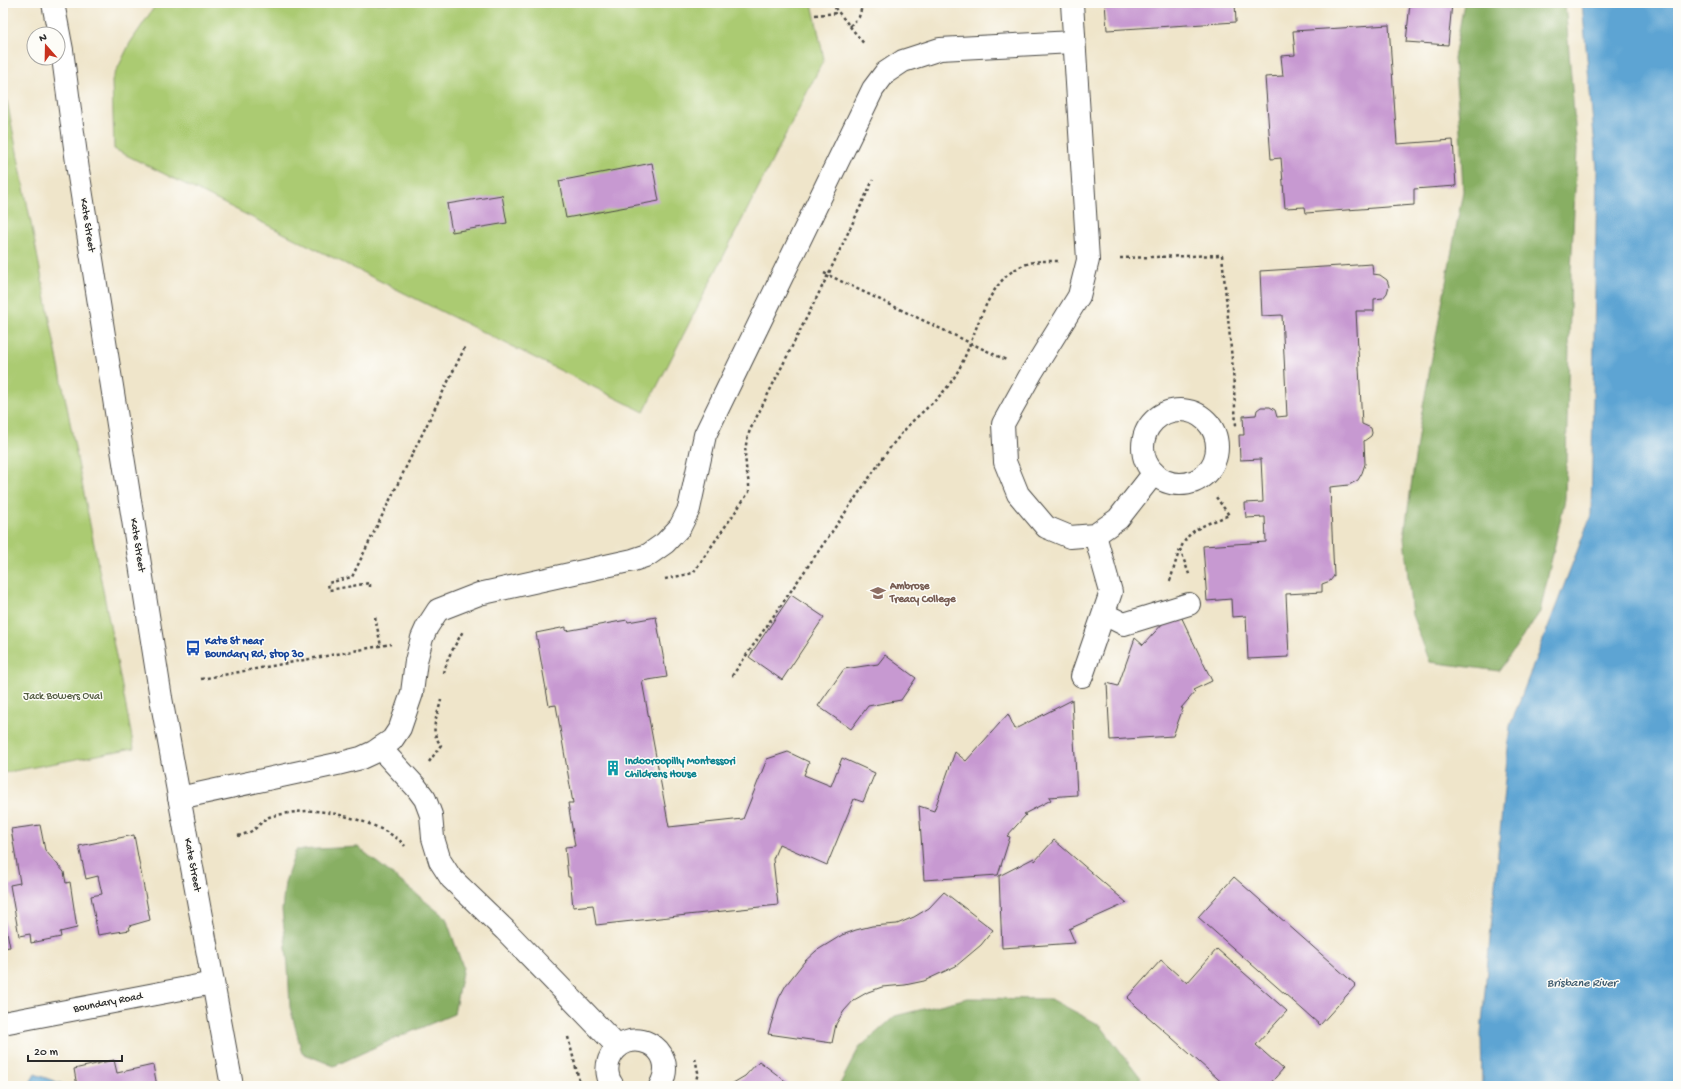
<svg xmlns="http://www.w3.org/2000/svg" width="1681" height="1089" font-family="'Gochi Hand',sans-serif">
  <rect width="100%" height="100%" fill="#fdfcf7"/>
  <filter id="ink" filterUnits="userSpaceOnUse"><feTurbulence type="fractalNoise" baseFrequency=".025" numOctaves="2"/><feDisplacementMap in="SourceGraphic" scale="8" xChannelSelector="R" yChannelSelector="G"/><feConvolveMatrix kernelMatrix="1 2 1 2 8 2 1 2 1" color-interpolation-filters="sRGB"/></filter>
  <filter id="wash" filterUnits="userSpaceOnUse"><feTurbulence type="fractalNoise" baseFrequency=".012" numOctaves="4" result="noise"/><feDisplacementMap in="SourceGraphic" scale="16" xChannelSelector="R" yChannelSelector="G"/><feGaussianBlur stdDeviation="0.9" result="paint"/><feColorMatrix in="noise" values="0 0 0 0 0 0 0 0 0 0 0 0 0 0 0 0 0 1.4 0 .05"/><feComposite in="paint" operator="in"/></filter>
  <g filter="url(#wash)">
    <rect width="100%" height="100%" fill="#efe5ca"/>
    <g fill="#abcb72" stroke="#6b7b4e">
      <polygon points="157,3 812,3 824,59 644,412 114,149 112,80 130,43"/>
      <polygon points="3,96 6,96 134,748 3,773"/>
    </g>
    <g fill="#88af64" stroke="#5a6d48">
      <polygon points="1464,3 1565,3 1577,150 1571,272 1565,499 1540,612 1499,671 1430,662 1412,615 1404,538 1419,428 1463,191 1460,131 1454,58"/>
      <polygon points="358,847 446,918 463,967 454,1014 382,1044 334,1066 302,1053 290,1007 288,966 282,910 285,882 296,850"/>
      <polygon points="968,998 1051,999 1100,1025 1141,1078 1135,1086 839,1086 859,1048 895,1016"/>
    </g>
    <g fill="#5da4d3" stroke="#44687f">
      <polygon points="1582,3 1678,3 1678,1086 1482,1086 1481,1033 1510,726 1591,515 1597,169"/>
      <polygon points="35,1074 68,1086 28,1086"/>
    </g>
    <g id="blocks">
      <g fill="#c799d1">
        <polygon points="1105,3 1235,3 1236,22 1107,30"/>
        <polygon points="1410,3 1452,3 1448,45 1406,42"/>
        <polygon points="1389,25 1397,144 1453,140 1456,186 1414,189 1414,205 1306,213 1305,207 1285,208 1281,158 1271,159 1265,77 1283,76 1281,56 1295,55 1293,31"/>
        <polygon points="652,163 659,201 566,218 559,181"/>
        <polygon points="502,195 507,223 452,232 447,204"/>
        <polygon points="1372,264 1373,274 1380,275 1387,280 1389,286 1387,293 1383,298 1374,299 1374,311 1356,311 1362,424 1371,428 1372,433 1371,436 1364,441 1365,464 1362,473 1358,480 1349,485 1330,487 1334,576 1330,581 1322,584 1322,592 1286,594 1289,657 1248,659 1246,616 1232,617 1231,599 1207,601 1203,546 1266,542 1265,517 1246,518 1245,503 1263,502 1261,459 1240,460 1239,435 1244,435 1243,416 1256,415 1257,410 1261,407 1270,407 1275,410 1277,417 1287,416 1282,315 1262,316 1260,271"/>
        <polygon points="791,595 824,617 782,680 749,657"/>
        <polygon points="1177,608 1212,681 1193,690 1195,692 1181,708 1183,708 1173,736 1110,740 1107,683 1118,686 1135,638 1143,645"/>
        <polygon points="656,617 667,677 642,681 669,827 743,819 767,759 788,752 809,762 804,775 831,786 842,758 875,773 863,802 854,799 827,865 779,844 773,859 778,905 596,925 593,905 573,907 570,877 568,877 565,847 575,846 568,803 573,803 556,705 549,706 536,633 566,627 566,631 627,620 628,622"/>
        <polygon points="885,655 916,678 901,700 868,706 851,729 818,706 844,669 878,664"/>
        <polygon points="1072,700 1077,795 1049,797 1051,800 1024,814 1026,815 1007,836 1010,837 998,875 924,880 919,806 934,811 955,752 966,761 1008,714 1015,729"/>
        <polygon points="40,825 45,850 64,872 66,883 70,882 77,928 60,932 61,937 31,943 30,934 19,936 10,885 20,883 11,829"/>
        <polygon points="134,835 150,920 129,926 130,930 98,935 91,896 102,894 98,876 86,879 79,846"/>
        <polygon points="1054,840 1127,903 1069,929 1075,943 1002,948 999,876 1034,858 1035,861"/>
        <polygon points="1234,877 1356,985 1320,1025 1198,917"/>
        <polygon points="944,892 993,930 981,945 956,966 924,981 905,985 882,987 868,992 854,1000 844,1011 836,1024 832,1043 768,1034 779,998 786,985 804,962 816,951 842,935 856,930 872,926 897,924 914,917 929,908"/>
        <polygon points="3,912 10,947 3,948"/>
        <polygon points="1217,949 1287,1011 1256,1045 1283,1069 1268,1086 1226,1086 1127,998 1161,960 1187,983"/>
        <polygon points="114,1060 117,1073 153,1065 157,1086 77,1086 74,1069"/>
        <polygon points="759,1061 792,1086 728,1086 745,1076"/>
      </g>
    </g>
  </g>
  <g filter="url(#ink)">
    <use href="#blocks" fill-opacity="0" stroke="#484743" stroke-width="1"/>
    <g fill="none" stroke-linecap="round" stroke-linejoin="round">
      <g stroke="#484743" stroke-width="24">
        <g id="minor">
          <polyline points="53,3 62,50 78,170 161,698 232,1086"/>
          <polyline points="1072,3 1088,260 1079,296 1032,372 1003,424 1005,462 1018,494 1046,527 1070,537 1095,535 1118,519 1154,473"/>
          <circle cx="1180" cy="447" r="37"/>
          <polyline points="1104,614 1124,624 1189,604"/>
          <polyline points="1082,676 1111,592 1095,535"/>
          <polyline points="380,748 416,787 425,799 431,815 433,838 440,861 451,878 505,930 618,1047"/>
          <polyline points="179,798 337,764 361,758 374,752 392,740 400,728 412,693 416,661 422,638 427,627 438,610 479,594 633,560 648,555 665,543 680,527 689,509 705,435 873,89 885,73 903,61 940,49 1073,42"/>
          <polyline points="3,1023 213,983"/>
          <path d="M 613,1086 C 607,1079 606,1068 609,1060 C 625,1021 682,1046 660,1086"/>
        </g>
      </g>
      <g stroke="#484743" stroke-width="2.5" stroke-dasharray="3 3" stroke-linecap="butt">
        <polyline points="831,3 865,45"/>
        <polyline points="815,15 838,13"/>
        <polyline points="850,26 859,17 863,3"/>
        <polyline points="1120,258 1222,255 1233,370 1236,426"/>
        <polyline points="824,273 1006,360"/>
        <polyline points="1180,549 1190,577"/>
        <path d="M 665,579 L 693,573 L 749,492 C 750,482 746,474 746,464 C 744,452 746,441 750,430 L 828,275 L 873,180"/>
        <path d="M 1170,581 C 1176,563 1179,542 1194,531 C 1204,524 1218,520 1229,515 L 1216,497"/>
        <polyline points="370,587 370,583 329,590 328,583 352,577 466,345"/>
        <polyline points="375,617 381,646"/>
        <polyline points="444,673 448,658 463,631"/>
        <path d="M 732,676 L 892,445 C 900,436 907,426 916,418 C 932,403 943,395 955,376 C 977,341 983,278 1027,264 C 1038,260 1049,261 1060,261"/>
        <polyline points="201,679 391,644"/>
        <path d="M 429,762 L 441,745 C 428,730 438,716 441,700"/>
        <path d="M 238,836 C 245,834 252,832 257,827 C 261,823 264,819 269,817 C 280,814 294,812 306,811 C 331,809 389,826 405,846"/>
        <polyline points="568,1037 579,1080"/>
        <polyline points="695,1058 698,1072 695,1086"/>
      </g>
      <use href="#minor" stroke="#fff" stroke-width="22"/>
    </g>
  </g>
  <defs>
    <g id="school-bare" transform="scale(1.2)"><path d="M0-5L7-2L0 1L-7-2ZM-4 1L0 2.5L4 1V4Q0 6-4 4Z" fill="#8d6e63" stroke="#fdfcf7" stroke-width="2.5" paint-order="stroke"/></g>
    <g id="bus-bare" transform="scale(1.2)"><path d="M-5-6H5V4H4V6H2V4H-2V6H-4V4H-5ZM-3.5-4V0h7V-4ZM-3.5 1.2v1.5H-2V1.2ZM2 1.2v1.5H3.5V1.2Z" fill="#1a4fb4" stroke="#fdfcf7" stroke-width="2.5" paint-order="stroke"/></g>
    <g id="building-bare" transform="scale(1.2)"><path d="M-4-6H4V6H1V3H-1V6H-4ZM-2.5-4.3h1.7v1.8h-1.7ZM.8-4.3h1.7v1.8H.8ZM-2.5-1h1.7V.8h-1.7ZM.8-1h1.7V.8H.8Z" fill="#0f9aa8" stroke="#fdfcf7" stroke-width="2.5" paint-order="stroke"/></g>
  </defs>
  <g fill-rule="evenodd">
    <use href="#school-bare" x="878" y="593"/>
    <use href="#bus-bare" x="193" y="648"/>
    <use href="#building-bare" x="613" y="768"/>
  </g>
  <g text-anchor="middle" dominant-baseline="central" stroke-width="3" stroke-linejoin="round" paint-order="stroke">
    <g font-size="11" fill="#2b2b2b" stroke="#fdfcf7">
      <text transform="translate(87 225) rotate(81)">Kate Street</text>
      <text transform="translate(137 545) rotate(81)">Kate Street</text>
      <text transform="translate(192 865) rotate(79)">Kate Street</text>
      <text transform="translate(108 1003) rotate(-11)">Boundary Road</text>
    </g>
    <g font-size="11" font-weight="bold" fill="#785e54" stroke="#fdfcf7" text-anchor="start">
      <text x="890" y="587">Ambrose<tspan x="890" dy="13">Treacy College</tspan></text>
    </g>
    <g font-size="11" font-weight="bold" fill="#164399" stroke="#fdfcf7" text-anchor="start">
      <text x="205" y="642">Kate St near<tspan x="205" dy="13">Boundary Rd, stop 30</tspan></text>
    </g>
    <g font-size="11" fill="#515b40" stroke="#fdfcf7">
      <text x="63" y="697">Jack Bowers Oval</text>
    </g>
    <g font-size="11" font-weight="bold" fill="#0d838f" stroke="#fdfcf7" text-anchor="start">
      <text x="625" y="762">Indooroopilly Montessori<tspan x="625" dy="13">Childrens House</tspan></text>
    </g>
    <g font-size="12" font-style="italic" fill="#3f5b6e" stroke="#fdfcf7">
      <text x="1582" y="984">Brisbane River</text>
    </g>
  </g>
  <rect width="1681" height="1089" fill="none" stroke="#fdfcf7" stroke-width="16"/>
  <g transform="translate(46 46) rotate(340)"><circle r="19" fill="#fdfcf7" stroke="#a9a8a5"/>
  <path d="M0-3L7 15L0 10L-7 15Z" fill="#c8321e"/>
  <text y="-6" font-size="11" font-weight="bold" text-anchor="middle" fill="#2b2b2b">N</text>
  </g>
  <path d="M28 1055v6h94v-6" fill="none" stroke="#2b2b2b" stroke-width="2"/>
  <text x="34" y="1055" font-size="12" fill="#2b2b2b" stroke="#fdfcf7" stroke-width="3" paint-order="stroke">20 m</text>
</svg>
